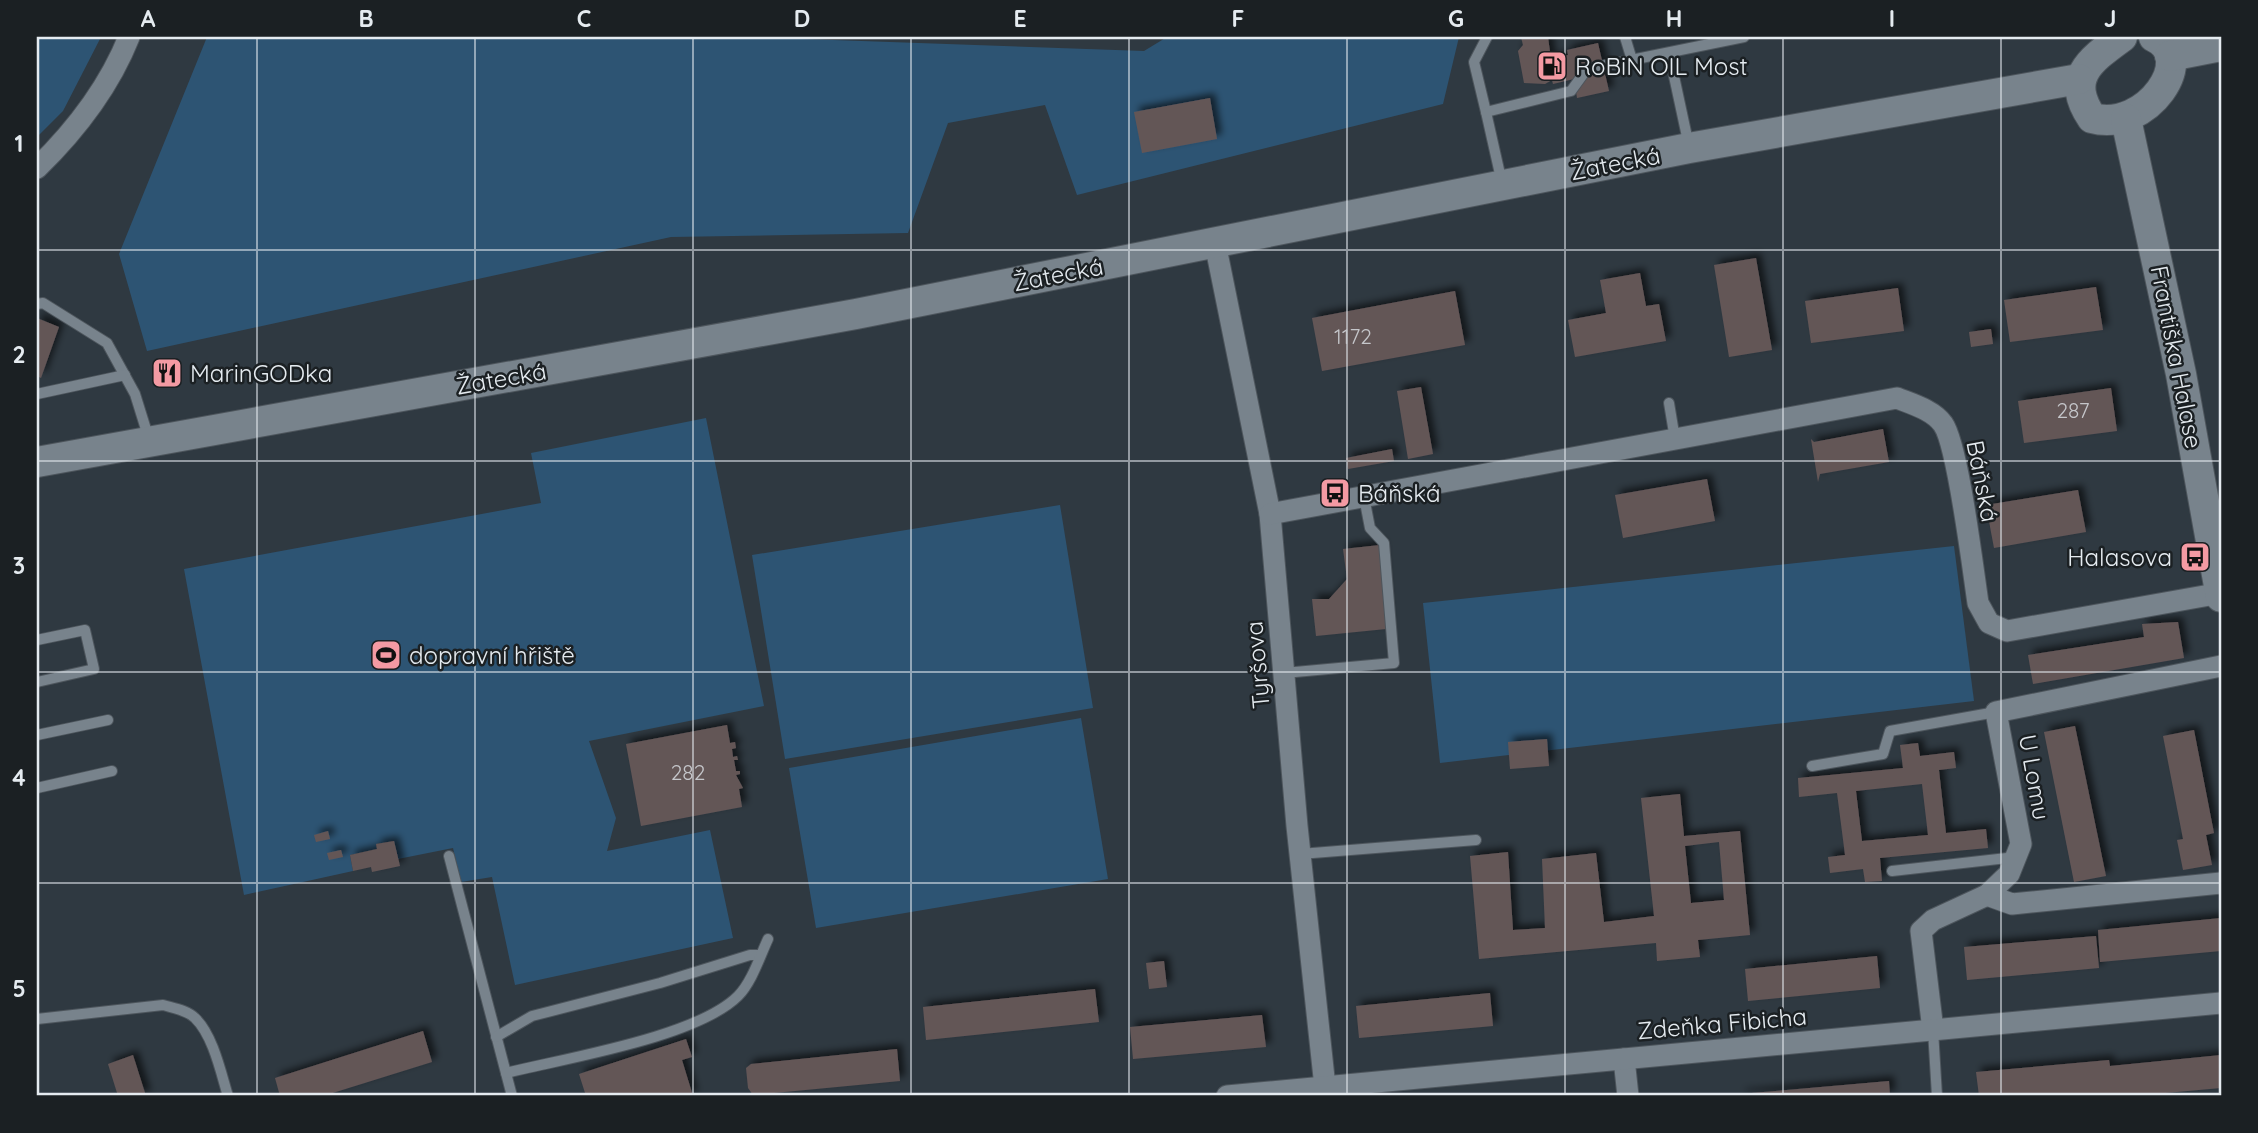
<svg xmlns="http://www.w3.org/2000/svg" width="2258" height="1133" font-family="Quicksand,sans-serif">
  <defs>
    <filter id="shadow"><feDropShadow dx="5" dy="-5" stdDeviation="3.5" flood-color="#0009"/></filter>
  </defs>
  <rect width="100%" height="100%" fill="#2f3941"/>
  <g fill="#2d5473">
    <polygon points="37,37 101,37 63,111 37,137"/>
    <polygon points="207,37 745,37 1144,51 1167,37 1459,37 1443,104 1077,195 1045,105 948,123 908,233 671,237 147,351 119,254"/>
    <polygon points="706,418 764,706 589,741 616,818 607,851 710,830 733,938 515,985 492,877 461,882 453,848 398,859 393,841 376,844 377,849 350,855 353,871 244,895 184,569 541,503 531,453"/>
    <polygon points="1060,505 1093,708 785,759 752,555"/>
    <polygon points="1954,546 1974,701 1440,763 1423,603"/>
    <polygon points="1081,718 1108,879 816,928 789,768"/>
  </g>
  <g fill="#645657" fill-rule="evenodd" filter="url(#shadow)">
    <polygon points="1521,37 1548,37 1551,59 1568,55 1567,50 1598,43 1609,91 1577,98 1574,79 1553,84 1552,80 1545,84 1524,83 1518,51 1523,45"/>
    <polygon points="1210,98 1217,139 1142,153 1134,112"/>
    <polygon points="1756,258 1772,350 1729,357 1714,265"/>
    <polygon points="1640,273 1646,306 1659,304 1666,341 1575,357 1568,320 1606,313 1600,280"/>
    <polygon points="2096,287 2103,330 2010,342 2004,300"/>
    <polygon points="1898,288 1904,331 1811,343 1805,301"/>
    <polygon points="1455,291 1465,345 1322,371 1312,318"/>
    <polygon points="37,318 59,327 41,378 37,376"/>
    <polygon points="1991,329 1993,344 1971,347 1969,332"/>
    <polygon points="1421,387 1433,454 1408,459 1397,391"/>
    <polygon points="2111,388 2117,431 2024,443 2018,401"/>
    <polygon points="1883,429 1889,462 1820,474 1818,482 1811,439 1814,442"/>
    <polygon points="1392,449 1394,461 1348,469 1346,458"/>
    <polygon points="1707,479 1715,521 1623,538 1615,495"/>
    <polygon points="2078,490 2086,532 1994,548 1986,505"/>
    <polygon points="1380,545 1386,629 1316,636 1312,599 1329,599 1347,579 1343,549"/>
    <polygon points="2178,622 2184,658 2033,684 2028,655 2144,637 2142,624"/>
    <polygon points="727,725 730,743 735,742 736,748 732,749 733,757 737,756 738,760 734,760 736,771 740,771 740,774 736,775 743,788 739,789 742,807 641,826 626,744"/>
    <polygon points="2075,726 2106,876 2074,882 2044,732"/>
    <polygon points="2194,730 2214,833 2206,835 2212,865 2183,870 2177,840 2183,839 2163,736"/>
    <polygon points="1547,739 1549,766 1510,769 1508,742"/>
    <path d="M 1918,743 L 1920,756 L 1954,752 L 1956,768 L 1939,770 L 1946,833 L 1986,829 L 1988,848 L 1880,858 L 1882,881 L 1865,882 L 1863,869 L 1830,873 L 1828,857 L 1845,855 L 1837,793 L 1799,797 L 1798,778 L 1903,768 L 1900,745 ZM 1922,784 L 1928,835 L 1862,841 L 1856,791 Z"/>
    <path d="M 1680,794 L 1684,836 L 1740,831 L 1750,935 L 1698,940 L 1700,957 L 1657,961 L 1656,943 L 1479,959 L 1470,856 L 1508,852 L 1513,930 L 1545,928 L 1542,859 L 1596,853 L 1604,922 L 1654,916 L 1641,798 ZM 1719,842 L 1724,900 L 1691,903 L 1685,846 Z"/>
    <polygon points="328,831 330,839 316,842 314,835"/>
    <polygon points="394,841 400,866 372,872 371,867 353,871 350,855 377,849 376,844"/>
    <polygon points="341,850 343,857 329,860 327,853"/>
    <polygon points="2221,918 2221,951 2100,962 2098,930"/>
    <polygon points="2096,936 2099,968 1967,980 1964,947"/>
    <polygon points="1877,956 1880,988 1748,1001 1745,969"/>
    <polygon points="1164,961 1167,987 1149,989 1146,963"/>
    <polygon points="1095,989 1099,1022 926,1040 923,1007"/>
    <polygon points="1490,993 1493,1026 1359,1038 1356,1006"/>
    <polygon points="1262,1015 1266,1047 1133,1059 1130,1027"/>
    <polygon points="423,1031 432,1062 323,1096 280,1096 275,1078"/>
    <polygon points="686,1039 692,1057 682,1060 693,1096 586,1096 579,1074"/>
    <polygon points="897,1049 900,1081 753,1095 748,1088 746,1068 751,1064"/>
    <polygon points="133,1055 146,1096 118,1096 108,1064"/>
    <polygon points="2221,1055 2221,1088 2132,1096 2113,1096 2112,1093 1979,1096 1976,1072 2109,1060 2110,1066"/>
    <polygon points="1889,1081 1890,1096 1740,1096 1740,1094"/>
  </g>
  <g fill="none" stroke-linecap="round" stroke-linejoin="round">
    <g stroke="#4d555c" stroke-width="12">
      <g id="lane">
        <polyline points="1625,37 1632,60"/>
        <polyline points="1669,53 1689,146"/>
        <polyline points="1486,112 1474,62 1487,37"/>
        <polyline points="1502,183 1486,112 1571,91 1587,69 1744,37"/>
        <polyline points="37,304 43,303 107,343 135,394 149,439"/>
        <polyline points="37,394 125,375"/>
        <polyline points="1669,403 1675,439"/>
        <polyline points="37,640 85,630 94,669 37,682"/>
        <polyline points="1284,673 1394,663 1384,543 1370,528 1364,497"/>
        <polyline points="37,735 108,720"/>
        <polyline points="1812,766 1883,754 1890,731 1996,712"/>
        <polyline points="37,788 112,771"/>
        <polyline points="1300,854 1476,840"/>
        <polyline points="449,856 512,1096"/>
        <polyline points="1892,871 2016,857"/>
        <path d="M 37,1019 L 163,1005 C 173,1008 187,1010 195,1018 C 213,1035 221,1073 228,1096"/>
        <polyline points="1933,1030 1937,1096"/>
        <polyline points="496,1037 532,1016 660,983 750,955 760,955"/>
        <path d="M 506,1073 C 566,1058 697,1037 738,996 C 752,982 760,956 768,939"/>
      </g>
    </g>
    <g stroke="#4d555c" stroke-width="23">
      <g id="street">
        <path d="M 37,168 C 75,131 109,87 129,37"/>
        <polyline points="1215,243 1270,514 1297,826 1325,1087"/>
        <path d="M 1270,514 L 1897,398 C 1912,404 1933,410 1943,424 C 1958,445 1973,570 1978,603 L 1989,623 L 2007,631 L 2221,593"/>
        <polyline points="1987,895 2012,904 2221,883"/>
        <polyline points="1933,1030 1921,931 1933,920 1987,895 2009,874 2021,844 1996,712 2221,666"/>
        <polyline points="1624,1059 1628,1096"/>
        <polyline points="1227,1096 2221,1003"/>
      </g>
    </g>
    <g stroke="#4d555c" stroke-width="32">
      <g id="secondary">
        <path d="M 2122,37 C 2089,61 2065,78 2092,118 C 2147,133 2199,57 2154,37"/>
        <polyline points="2170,56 2221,46"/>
        <polyline points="2126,119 2181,374 2221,597"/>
        <polyline points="37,462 856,314 1689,148 2079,79"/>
      </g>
    </g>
    <use href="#lane" stroke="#78838c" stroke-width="10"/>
    <use href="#street" stroke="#78838c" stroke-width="21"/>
    <use href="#secondary" stroke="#78838c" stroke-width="30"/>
  </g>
  <path fill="none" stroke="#e5ebf0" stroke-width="2" stroke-opacity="0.55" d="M 257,37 L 257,1096M 475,37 L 475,1096M 693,37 L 693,1096M 911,37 L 911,1096M 1129,37 L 1129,1096M 1347,37 L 1347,1096M 1565,37 L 1565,1096M 1783,37 L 1783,1096M 2001,37 L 2001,1096M 37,250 L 2221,250M 37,461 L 2221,461M 37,672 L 2221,672M 37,883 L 2221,883"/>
  <defs>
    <g id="fuel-square" transform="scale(1.575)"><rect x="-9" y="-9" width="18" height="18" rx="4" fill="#f49aa3" stroke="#1b2023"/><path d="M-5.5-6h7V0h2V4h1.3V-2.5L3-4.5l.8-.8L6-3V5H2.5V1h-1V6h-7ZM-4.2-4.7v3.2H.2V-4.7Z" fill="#111"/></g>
    <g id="restaurant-square" transform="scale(1.575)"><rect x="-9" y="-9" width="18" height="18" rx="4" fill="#f49aa3" stroke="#1b2023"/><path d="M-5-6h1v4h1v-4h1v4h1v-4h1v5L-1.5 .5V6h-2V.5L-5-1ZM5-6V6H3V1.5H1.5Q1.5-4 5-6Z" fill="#111"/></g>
    <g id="bus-square" transform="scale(1.575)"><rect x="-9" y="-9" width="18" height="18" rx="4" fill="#f49aa3" stroke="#1b2023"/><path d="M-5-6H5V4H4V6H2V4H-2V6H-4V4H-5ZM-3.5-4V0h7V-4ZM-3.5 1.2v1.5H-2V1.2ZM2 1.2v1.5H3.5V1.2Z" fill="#111"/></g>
    <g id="stadium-square" transform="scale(1.575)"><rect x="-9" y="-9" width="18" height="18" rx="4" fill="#f49aa3" stroke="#1b2023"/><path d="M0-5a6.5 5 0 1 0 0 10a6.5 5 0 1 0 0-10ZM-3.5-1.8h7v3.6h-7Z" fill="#111"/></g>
  </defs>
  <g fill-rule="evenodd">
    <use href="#fuel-square" x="1552" y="66"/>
    <use href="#restaurant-square" x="167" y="373"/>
    <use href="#bus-square" x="1335" y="493"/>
    <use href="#bus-square" x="2195" y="557"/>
    <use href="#stadium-square" x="386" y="655"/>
  </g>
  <g text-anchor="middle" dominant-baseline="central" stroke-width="5" stroke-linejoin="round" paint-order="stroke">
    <g font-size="21" fill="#c5c6ca">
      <text x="1353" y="336">1172</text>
      <text x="2073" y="410">287</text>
      <text x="688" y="772">282</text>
    </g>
    <g font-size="24" fill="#e5ebf0" stroke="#1b2023" text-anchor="start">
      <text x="1575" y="66">RoBiN OIL Most</text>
      <text x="190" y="373">MarinGODka</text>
      <text x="1358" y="493">Báňská</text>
      <text x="2172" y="557" text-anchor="end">Halasova</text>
      <text x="409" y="655">dopravní hřiště</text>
    </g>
    <g font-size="24" fill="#e5ebf0" stroke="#1b2023">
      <text transform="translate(1615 163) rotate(-11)">Žatecká</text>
      <text transform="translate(1058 274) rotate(-11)">Žatecká</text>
      <text transform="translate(2177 357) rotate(79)">Františka Halase</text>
      <text transform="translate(501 378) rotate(-10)">Žatecká</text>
      <text transform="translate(1983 481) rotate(79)">Báňská</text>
      <text transform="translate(1257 665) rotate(-95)">Tyršova</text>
      <text transform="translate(2035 777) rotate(80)">U Lomu</text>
      <text transform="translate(1722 1023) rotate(-5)">Zdeňka Fibicha</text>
    </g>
  </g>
  <rect width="2258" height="1133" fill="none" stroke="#1b2023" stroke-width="77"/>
  <rect x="38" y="38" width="2182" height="1056" fill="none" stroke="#e5ebf0" stroke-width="2.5"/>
  <g font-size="23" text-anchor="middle" font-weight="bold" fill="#e5ebf0">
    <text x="148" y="27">A</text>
    <text x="366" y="27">B</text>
    <text x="584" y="27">C</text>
    <text x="802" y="27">D</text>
    <text x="1020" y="27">E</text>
    <text x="1238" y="27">F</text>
    <text x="1456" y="27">G</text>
    <text x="1674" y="27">H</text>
    <text x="1892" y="27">I</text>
    <text x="2110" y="27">J</text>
    <text x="19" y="152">1</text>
    <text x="19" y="363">2</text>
    <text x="19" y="574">3</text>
    <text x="19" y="786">4</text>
    <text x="19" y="997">5</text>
  </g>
</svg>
